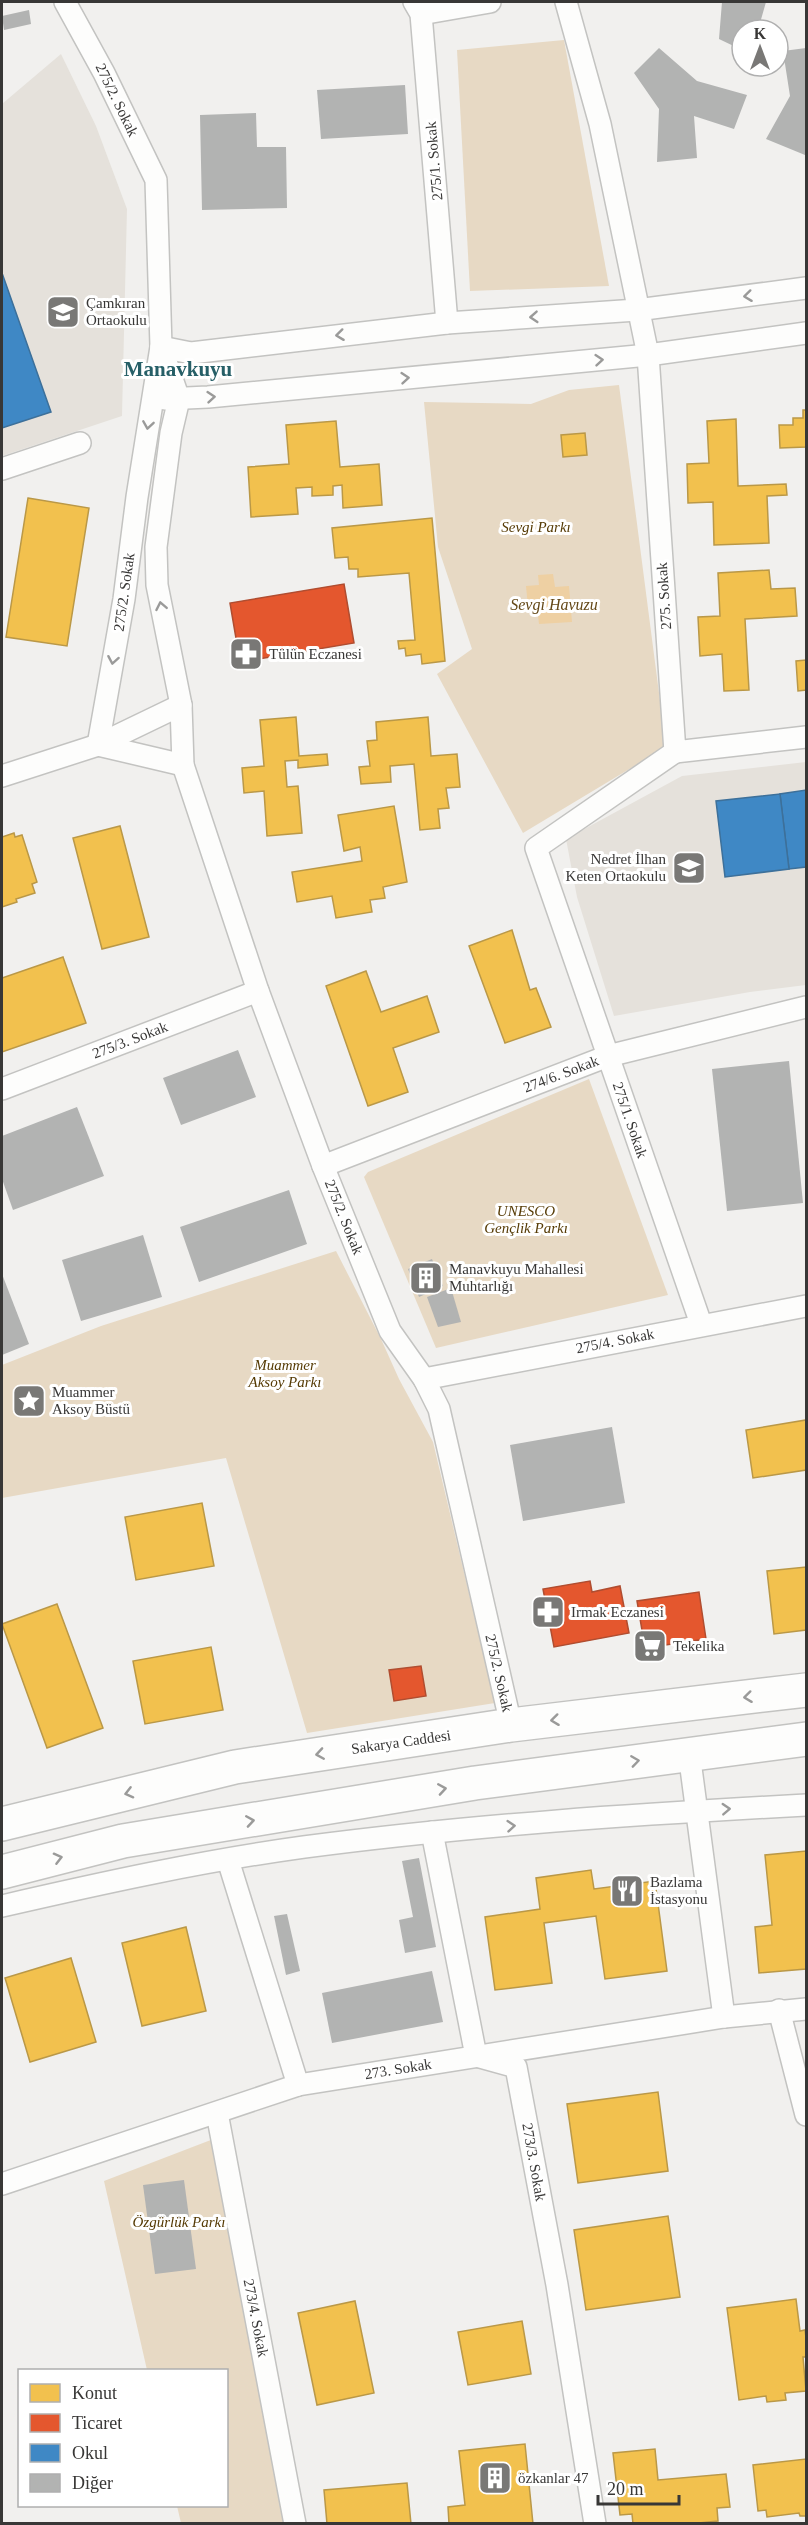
<svg xmlns="http://www.w3.org/2000/svg" width="808" height="2525" font-family="'Times New Roman',serif">
  <rect width="100%" height="100%" fill="#f1f0ee"/>
  <g fill="#e5e1db">
    <polygon points="61,54 96,126 127,209 122,416 2,456 2,104"/>
    <polygon points="806,762 806,985 750,992 614,1016 577,897 566,839 682,776"/>
  </g>
  <g fill="#e7d9c4">
    <polygon points="564,40 609,286 470,291 457,50"/>
    <polygon points="619,385 666,747 523,833 437,674 472,649 438,547 424,402 531,404 569,390"/>
    <polygon points="589,1079 668,1295 436,1348 364,1177 368,1172"/>
    <polygon points="336,1251 381,1339 399,1379 433,1442 495,1703 307,1733 226,1458 2,1498 2,1365 101,1326"/>
    <polygon points="229,2133 295,2523 181,2523 177,2506 226,2506 226,2370 147,2370 104,2181"/>
  </g>
  <polygon fill="#eed0a3" points="553,574 555,587 569,586 572,622 539,624 537,606 528,607 526,586 539,585 538,575"/>
  <g fill="#f2c14e" stroke="#ba9847" stroke-width="1.5">
    <polygon points="803,410 806,410 806,447 780,448 779,425 793,425 793,418 803,418"/>
    <polygon points="736,419 738,486 786,484 787,495 767,496 769,543 714,545 713,502 688,503 687,464 709,463 707,421"/>
    <polygon points="336,421 340,467 379,464 382,505 343,508 342,485 333,486 333,495 312,496 312,487 296,488 298,514 251,517 248,467 289,464 286,425"/>
    <polygon points="585,433 587,455 563,457 561,435"/>
    <polygon points="28,498 89,508 67,646 6,637"/>
    <polygon points="432,518 445,661 422,664 421,654 406,656 405,648 399,649 398,641 415,640 409,573 358,577 358,569 349,569 348,557 335,558 332,528"/>
    <polygon points="769,570 771,589 795,588 797,616 745,619 749,690 724,691 722,654 700,656 698,617 720,616 718,573"/>
    <polygon points="806,660 806,690 798,691 796,661"/>
    <polygon points="296,717 299,756 327,754 328,765 298,768 298,760 285,761 287,787 298,786 302,833 267,836 264,791 244,793 242,768 264,766 260,720"/>
    <polygon points="428,717 431,756 457,754 460,787 446,788 449,808 438,809 440,828 420,830 414,764 390,766 391,782 361,784 359,767 370,766 367,741 377,740 376,722"/>
    <polygon points="394,806 407,882 383,887 385,898 370,900 372,912 336,918 332,896 297,902 292,872 362,861 360,847 344,851 338,815"/>
    <polygon points="120,826 149,937 102,949 73,838"/>
    <polygon points="14,833 15,837 22,835 37,882 32,884 35,893 16,899 17,902 2,907 2,837"/>
    <polygon points="512,930 530,990 536,988 551,1027 505,1043 469,946"/>
    <polygon points="63,957 86,1023 2,1052 2,978"/>
    <polygon points="366,971 381,1012 427,996 439,1032 393,1048 408,1092 368,1106 326,986"/>
    <polygon points="806,1420 806,1470 753,1478 746,1430"/>
    <polygon points="202,1503 214,1566 136,1580 125,1517"/>
    <polygon points="806,1567 806,1630 774,1634 767,1571"/>
    <polygon points="57,1604 103,1728 47,1748 2,1624"/>
    <polygon points="211,1647 223,1710 145,1724 133,1661"/>
    <polygon points="806,1851 806,1969 759,1973 755,1927 772,1925 765,1855"/>
    <polygon points="591,1870 594,1889 655,1881 667,1971 605,1979 596,1916 544,1923 552,1983 495,1990 485,1917 540,1909 536,1878"/>
    <polygon points="186,1927 206,2011 142,2026 122,1943"/>
    <polygon points="71,1958 96,2042 30,2062 5,1978"/>
    <polygon points="658,2092 668,2171 578,2183 567,2104"/>
    <polygon points="668,2216 680,2297 586,2310 574,2230"/>
    <polygon points="796,2299 800,2331 805,2330 806,2338 806,2357 803,2357 806,2391 785,2393 786,2400 767,2402 766,2396 739,2400 727,2308"/>
    <polygon points="355,2301 374,2393 317,2405 298,2313"/>
    <polygon points="522,2321 531,2374 468,2385 458,2332"/>
    <polygon points="525,2444 533,2524 449,2524 448,2507 465,2505 459,2451"/>
    <polygon points="655,2449 658,2480 726,2474 730,2507 717,2508 718,2521 689,2524 633,2524 632,2514 620,2515 613,2453"/>
    <polygon points="806,2459 806,2516 800,2516 799,2513 767,2517 766,2510 758,2511 753,2465"/>
    <polygon points="407,2483 411,2524 327,2524 324,2490"/>
  </g>
  <g fill="#e4572e" stroke="#b04d30" stroke-width="1.5">
    <polygon points="344,584 354,643 240,662 230,603"/>
    <polygon points="590,1581 592,1592 620,1586 629,1633 554,1647 543,1589"/>
    <polygon points="699,1592 706,1639 645,1648 637,1601"/>
    <polygon points="421,1666 426,1696 394,1701 389,1670"/>
  </g>
  <g fill="#3f88c5" stroke="#3d709a" stroke-width="1.5">
    <polygon points="2,273 51,412 2,428"/>
    <polygon points="806,790 806,867 789,869 780,794"/>
    <polygon points="780,794 789,869 725,877 716,801"/>
  </g>
  <g fill="#b2b3b2">
    <polygon points="722,2 766,2 758,30 742,30 742,50 719,39"/>
    <polygon points="29,10 31,24 4,30 2,16"/>
    <polygon points="659,48 697,81 747,95 734,129 694,116 697,158 657,162 659,109 634,73"/>
    <polygon points="806,48 806,150 805,155 766,139 790,96 783,51"/>
    <polygon points="405,85 408,134 321,139 317,90"/>
    <polygon points="256,113 257,147 286,147 287,208 202,210 200,115"/>
    <polygon points="238,1050 256,1097 181,1125 163,1078"/>
    <polygon points="789,1061 803,1203 727,1211 712,1069"/>
    <polygon points="77,1107 104,1176 13,1210 2,1179 2,1136"/>
    <polygon points="289,1190 307,1244 199,1282 180,1227"/>
    <polygon points="143,1235 162,1297 81,1321 62,1260"/>
    <polygon points="432,1259 443,1286 419,1297 408,1269"/>
    <polygon points="2,1274 29,1344 2,1355"/>
    <polygon points="451,1288 461,1322 438,1327 427,1297"/>
    <polygon points="612,1427 625,1503 523,1521 510,1445"/>
    <polygon points="419,1858 436,1947 405,1953 399,1920 413,1917 402,1861"/>
    <polygon points="287,1914 300,1971 286,1975 274,1916"/>
    <polygon points="432,1971 443,2022 332,2043 322,1993"/>
    <polygon points="184,2180 196,2269 155,2274 143,2185"/>
  </g>
  <g fill="none" stroke-linecap="round" stroke-linejoin="round">
    <g stroke="#c3c3c1" stroke-width="24">
      <g id="street">
        <polyline points="65,2 104,73 156,180 161,347 137,497 124,599 98,745"/>
        <polyline points="414,2 421,14 447,323"/>
        <polyline points="566,2 600,124 648,355 675,752 806,737"/>
        <polyline points="421,14 490,2"/>
        <polyline points="161,347 179,399 171,433 156,547 157,585 181,705 183,765 258,991 323,1166 390,1331 424,1379 439,1409 511,1725"/>
        <polyline points="161,347 191,353 447,323 637,310 806,288"/>
        <polyline points="165,399 208,397 648,355 806,333"/>
        <polyline points="2,469 80,443"/>
        <polyline points="98,745 183,765"/>
        <polyline points="675,752 536,848 701,1324"/>
        <polyline points="2,776 98,745 181,705"/>
        <polyline points="2,1089 258,991"/>
        <polyline points="323,1166 608,1056 806,1007"/>
        <polyline points="424,1379 806,1306"/>
        <polyline points="689,1753 724,2017"/>
        <polyline points="432,1832 476,2056 516,2067 557,2285 595,2524"/>
        <polyline points="228,1860 298,2085"/>
        <path d="M 2,1906 C 102,1883 202,1861 304,1847 C 471,1825 639,1814 806,1805"/>
        <polyline points="779,2010 806,2115"/>
        <polyline points="217,2113 295,2524"/>
        <polyline points="2,2184 298,2085 724,2017 806,2009"/>
      </g>
    </g>
    <g stroke="#c3c3c1" stroke-width="36">
      <g id="primary">
        <polyline points="2,1824 235,1767 511,1725 806,1690"/>
        <polyline points="2,1872 123,1841 475,1783 806,1739"/>
      </g>
    </g>
    <use href="#street" stroke="#fdfdfc" stroke-width="21"/>
    <use href="#primary" stroke="#fdfdfc" stroke-width="33"/>
  </g>
  <defs><path id="oneway-chevron" d="M-2-3.5L2.5 0L-2 3.5" fill="none" stroke-width="1.6" stroke-linecap="round" stroke-linejoin="round" transform="scale(1.5)"/></defs>
  <g stroke="#9a9a99">
    <use href="#oneway-chevron" transform="translate(748 296) rotate(173)"/>
    <use href="#oneway-chevron" transform="translate(534 317) rotate(176)"/>
    <use href="#oneway-chevron" transform="translate(340 335) rotate(173)"/>
    <use href="#oneway-chevron" transform="translate(599 360) rotate(-5)"/>
    <use href="#oneway-chevron" transform="translate(405 378) rotate(-5)"/>
    <use href="#oneway-chevron" transform="translate(211 397) rotate(-5)"/>
    <use href="#oneway-chevron" transform="translate(148 425) rotate(99)"/>
    <use href="#oneway-chevron" transform="translate(161 606) rotate(-101)"/>
    <use href="#oneway-chevron" transform="translate(113 660) rotate(100)"/>
    <use href="#oneway-chevron" transform="translate(748 1697) rotate(173)"/>
    <use href="#oneway-chevron" transform="translate(555 1720) rotate(173)"/>
    <use href="#oneway-chevron" transform="translate(320 1754) rotate(171)"/>
    <use href="#oneway-chevron" transform="translate(635 1761) rotate(-8)"/>
    <use href="#oneway-chevron" transform="translate(442 1789) rotate(-9)"/>
    <use href="#oneway-chevron" transform="translate(129 1793) rotate(166)"/>
    <use href="#oneway-chevron" transform="translate(726 1809) rotate(-3)"/>
    <use href="#oneway-chevron" transform="translate(250 1821) rotate(-9)"/>
    <use href="#oneway-chevron" transform="translate(511 1826) rotate(-5)"/>
    <use href="#oneway-chevron" transform="translate(58 1858) rotate(-14)"/>
  </g>
  <defs>
    <g id="school-square" transform="scale(1.725)"><rect x="-9" y="-9" width="18" height="18" rx="4" fill="#797876" stroke="#fff"/><path d="M0-5L7-2L0 1L-7-2ZM-4 1L0 2.5L4 1V4Q0 6-4 4Z" fill="#fff"/></g>
    <g id="pharmacy-square" transform="scale(1.725)"><rect x="-9" y="-9" width="18" height="18" rx="4" fill="#797876" stroke="#fff"/><path d="M-2-6h4v4h4v4h-4v4h-4v-4h-4v-4h4Z" fill="#fff"/></g>
    <g id="building-square" transform="scale(1.725)"><rect x="-9" y="-9" width="18" height="18" rx="4" fill="#797876" stroke="#fff"/><path d="M-4-6H4V6H1V3H-1V6H-4ZM-2.5-4.3h1.7v1.8h-1.7ZM.8-4.3h1.7v1.8H.8ZM-2.5-1h1.7V.8h-1.7ZM.8-1h1.7V.8H.8Z" fill="#fff"/></g>
    <g id="sight-square" transform="scale(1.725)"><rect x="-9" y="-9" width="18" height="18" rx="4" fill="#797876" stroke="#fff"/><path d="M0-6L1.8-2.2L6-1.7L2.9 1.2L3.7 5.4L0 3.3L-3.7 5.4L-2.9 1.2L-6-1.7L-1.8-2.2Z" fill="#fff"/></g>
    <g id="supermarket-square" transform="scale(1.725)"><rect x="-9" y="-9" width="18" height="18" rx="4" fill="#797876" stroke="#fff"/><path d="M-6-5.5h2.5l.6 2H6L4.5 2H-2.5L-4.4-4H-6ZM-1.5 3.2a1.3 1.3 0 1 0 .1 0ZM3 3.2a1.3 1.3 0 1 0 .1 0Z" fill="#fff"/></g>
    <g id="restaurant-square" transform="scale(1.725)"><rect x="-9" y="-9" width="18" height="18" rx="4" fill="#797876" stroke="#fff"/><path d="M-5-6h1v4h1v-4h1v4h1v-4h1v5L-1.5 .5V6h-2V.5L-5-1ZM5-6V6H3V1.5H1.5Q1.5-4 5-6Z" fill="#fff"/></g>
  </defs>
  <g fill-rule="evenodd">
    <use href="#school-square" x="63" y="312"/>
    <use href="#pharmacy-square" x="246" y="654"/>
    <use href="#school-square" x="689" y="868"/>
    <use href="#building-square" x="426" y="1278"/>
    <use href="#sight-square" x="29" y="1401"/>
    <use href="#pharmacy-square" x="548" y="1612"/>
    <use href="#supermarket-square" x="650" y="1646"/>
    <use href="#restaurant-square" x="627" y="1891"/>
    <use href="#building-square" x="495" y="2478"/>
  </g>
  <g text-anchor="middle" dominant-baseline="central" stroke-width="6" stroke-linejoin="round" paint-order="stroke">
    <g font-size="15" fill="#383736" stroke="#fff">
      <text transform="translate(117 100) rotate(64)">275/2. Sokak</text>
      <text transform="translate(434 161) rotate(-95)">275/1. Sokak</text>
      <text transform="translate(124 592) rotate(-82)">275/2. Sokak</text>
      <text transform="translate(664 596) rotate(-94)">275. Sokak</text>
      <text transform="translate(130 1040) rotate(-21)">275/3. Sokak</text>
      <text transform="translate(561 1074) rotate(-21)">274/6. Sokak</text>
      <text transform="translate(630 1120) rotate(71)">275/1. Sokak</text>
      <text transform="translate(344 1217) rotate(68)">275/2. Sokak</text>
      <text transform="translate(615 1341) rotate(-11)">275/4. Sokak</text>
      <text transform="translate(499 1673) rotate(77)">275/2. Sokak</text>
      <text transform="translate(401 1742) rotate(-8)">Sakarya Caddesi</text>
      <text transform="translate(398 2069) rotate(-9)">273. Sokak</text>
      <text transform="translate(534 2162) rotate(80)">273/3. Sokak</text>
      <text transform="translate(256 2318) rotate(79)">273/4. Sokak</text>
    </g>
    <g font-size="15" fill="#383736" stroke="#fff" text-anchor="start">
      <text x="86" y="303">Çamkıran<tspan x="86" dy="17">Ortaokulu</tspan></text>
      <text x="269" y="654">Tülün Eczanesi</text>
      <text x="666" y="859" text-anchor="end">Nedret İlhan<tspan x="666" dy="17">Keten Ortaokulu</tspan></text>
      <text x="449" y="1269">Manavkuyu Mahallesi<tspan x="449" dy="17">Muhtarlığı</tspan></text>
      <text x="52" y="1392">Muammer<tspan x="52" dy="17">Aksoy Büstü</tspan></text>
      <text x="571" y="1612">Irmak Eczanesi</text>
      <text x="673" y="1646">Tekelika</text>
      <text x="650" y="1882">Bazlama<tspan x="650" dy="17">İstasyonu</tspan></text>
      <text x="518" y="2478">özkanlar 47</text>
    </g>
    <g font-size="15" font-style="italic" fill="#563b05" stroke="#fff">
      <text x="536" y="527">Sevgi Parkı</text>
      <text x="526" y="1211">UNESCO<tspan x="526" dy="17">Gençlik Parkı</tspan></text>
      <text x="285" y="1365">Muammer<tspan x="285" dy="17">Aksoy Parkı</tspan></text>
      <text x="179" y="2222">Özgürlük Parkı</text>
    </g>
    <g font-size="16" font-style="italic" fill="#644817" stroke="#fff">
      <text x="554" y="604">Sevgi Havuzu</text>
    </g>
    <g font-size="21" font-weight="bold" fill="#265f67" stroke="#fff">
      <text x="178" y="369">Manavkuyu</text>
    </g>
  </g>
  <rect width="808" height="2525" fill="none" stroke="#383736" stroke-width="6"/>
  <rect x="18" y="2369" width="210" height="138" fill="#ffffff" stroke="#afafaf" stroke-width="1.5"/>
  <rect x="30" y="2384" width="30" height="18" fill="#f2c14e" stroke="#afafaf" stroke-width="1.5"/>
  <text x="72" y="2399" font-size="18" fill="#383736">Konut</text>
  <rect x="30" y="2414" width="30" height="18" fill="#e4572e" stroke="#afafaf" stroke-width="1.5"/>
  <text x="72" y="2429" font-size="18" fill="#383736">Ticaret</text>
  <rect x="30" y="2444" width="30" height="18" fill="#3f88c5" stroke="#afafaf" stroke-width="1.5"/>
  <text x="72" y="2459" font-size="18" fill="#383736">Okul</text>
  <rect x="30" y="2474" width="30" height="18" fill="#b2b3b2" stroke="#afafaf" stroke-width="1.5"/>
  <text x="72" y="2489" font-size="18" fill="#383736">Diğer</text>
  <g transform="translate(760 48)"><circle r="28" fill="#ffffff" stroke="#afafaf" stroke-width="1.5"/>
  <path d="M0-4.5L10 22L0 15L-10 22Z" fill="#797876"/>
  <text y="-9" font-size="16" font-weight="bold" text-anchor="middle" fill="#383736">K</text>
  </g>
  <path d="M598 2495v9h81v-9" fill="none" stroke="#383736" stroke-width="3"/>
  <text x="607" y="2495" font-size="18" fill="#383736" stroke="#ffffff" stroke-width="4.5" paint-order="stroke">20 m</text>
</svg>
